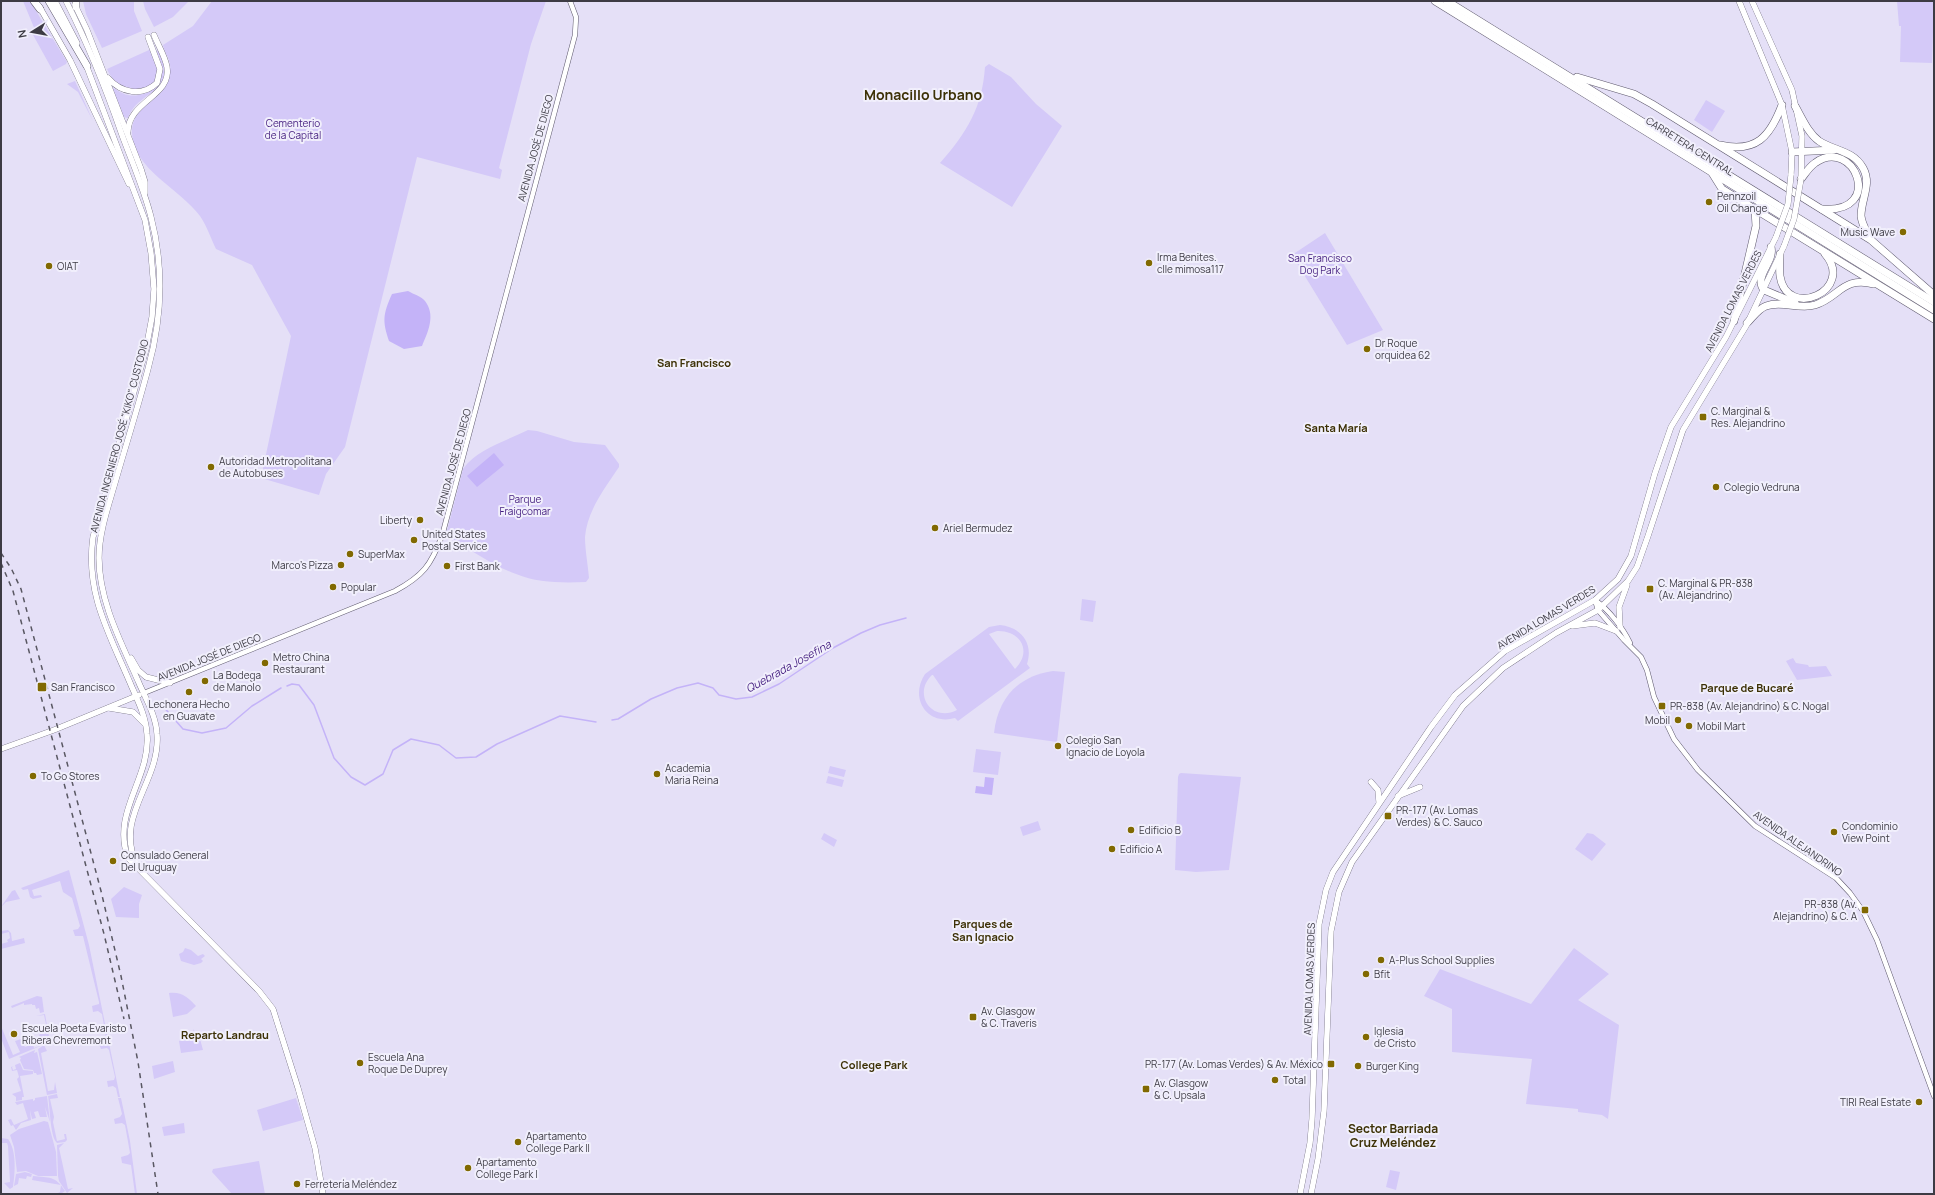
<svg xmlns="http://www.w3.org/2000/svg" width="1935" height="1195" font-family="Manrope,sans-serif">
  <rect width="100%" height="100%" fill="#e5e0f7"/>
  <g fill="#d4c9f8" fill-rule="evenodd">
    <polygon points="23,1 30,1 67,62 66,64 53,71 32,33 35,30"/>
    <polygon points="83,1 134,1 134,11 142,31 102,48 86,14"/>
    <polygon points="143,1 189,1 173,17 154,27 145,9"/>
    <path d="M 212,1 L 546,1 L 531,44 L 499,168 L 502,170 L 500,179 L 417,157 L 345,447 L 326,474 L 319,495 L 261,478 L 291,336 L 252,265 L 216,249 C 211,239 207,226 200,216 C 181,189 130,168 132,130 C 133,102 173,101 170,65 C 169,57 164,52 163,45 L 193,26 Z"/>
    <polygon points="1897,1 1934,1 1932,63 1900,62 1901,26 1899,26"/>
    <path d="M 149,50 L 151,50 C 154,57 158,65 157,72 C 156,98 116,93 107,69 Z"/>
    <path d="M 159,50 C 178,97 140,87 128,118 L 123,117 L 111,87 C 117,89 121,94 128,95 C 143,98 161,88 162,72 C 163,65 159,58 156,51 Z"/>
    <path d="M 989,64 L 1011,77 L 1036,104 L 1062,126 L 1012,207 L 940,163 C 967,132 982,108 985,67 Z"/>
    <polygon points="75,81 93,121 78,92 67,84"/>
    <polygon points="1706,100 1725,111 1712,132 1694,120"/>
    <polygon points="1325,233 1383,330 1347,345 1292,255"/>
    <path d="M 528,430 L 537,431 L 574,442 L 605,445 L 619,464 L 619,467 C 605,488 587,511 585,537 C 585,550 588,565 589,578 L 586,582 C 562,583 538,583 516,574 C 491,565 468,548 446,535 L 463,469 C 477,449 506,441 528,430 Z"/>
    <polygon points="1082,599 1096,601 1093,622 1080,620"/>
    <path d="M 1000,625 C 1020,627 1034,642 1027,664 L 1030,668 L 958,721 L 955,718 C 927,726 909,698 925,674 L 989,627 ZM 997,631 C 1020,630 1033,651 1015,669 L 989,634 ZM 932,675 L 933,675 L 957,710 C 932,723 912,694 932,675 Z"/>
    <polygon points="1793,658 1796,663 1808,665 1809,667 1826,666 1832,676 1797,680 1786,661"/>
    <path d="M 1053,671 L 1065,672 L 1057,742 L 994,733 C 998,698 1018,676 1053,671 Z"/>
    <polygon points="976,749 1001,752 998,775 973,772"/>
    <polygon points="830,766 846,770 844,777 828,773"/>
    <polygon points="1181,773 1241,777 1229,870 1196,872 1175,870 1178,777 1179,774"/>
    <polygon points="828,776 844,780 842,787 826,783"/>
    <polygon points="1038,821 1041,830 1023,836 1020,827"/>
    <polygon points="824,833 837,840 834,847 821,839"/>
    <polygon points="1587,833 1593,834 1606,844 1592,861 1575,849"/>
    <polygon points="69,870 89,945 120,1097 118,1097 116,1088 113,1086 108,1087 107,1081 114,1080 115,1077 109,1050 107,1048 101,1049 99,1044 105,1043 106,1038 102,1014 98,1011 93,1012 92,1006 99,1004 99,1002 83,936 75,936 73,930 78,929 80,926 72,898 63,892 60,881 32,890 34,896 41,895 42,897 33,899 30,897 28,889 23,890 21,888"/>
    <polygon points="124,887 142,895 139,904 139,918 116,917 111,899"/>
    <polygon points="15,890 20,899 6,902 1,907 12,891"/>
    <polygon points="8,930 11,933 12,941 24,938 25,943 1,949 1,944 8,942 7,940 10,938 9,932 1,934 1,931"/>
    <polygon points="185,948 191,950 198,956 203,954 205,956 201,959 203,961 201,963 194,965 181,961 179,954 183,952"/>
    <polygon points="1574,948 1609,974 1578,1000 1619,1025 1608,1119 1602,1115 1578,1112 1578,1109 1526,1104 1532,1059 1452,1052 1452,1009 1424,996 1440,969 1531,1004"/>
    <path d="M 169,993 C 181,991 189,998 196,1006 L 187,1014 L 173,1017 Z"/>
    <polygon points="37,996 42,997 44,1012 40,1013 39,1008 36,1009 35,1005 32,1005 32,1004 24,1005 24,1003 12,1008 11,1006"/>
    <polygon points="45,1014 50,1042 9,1059 1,1038 1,1026 13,1055 20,1052 15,1041 21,1039 25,1047 33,1044 34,1048 42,1045 39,1035 47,1029 44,1015 36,1016"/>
    <polygon points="193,1029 200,1039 203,1050 181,1053 179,1041 195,1036"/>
    <polygon points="44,1045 47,1051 41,1053 48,1091 54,1090 55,1082 57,1093 47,1095 38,1049"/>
    <polygon points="35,1050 34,1053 37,1052 42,1074 37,1075 36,1073 34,1073 33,1070 24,1069 20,1060 21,1058 19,1057"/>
    <polygon points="173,1061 175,1072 154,1079 152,1066"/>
    <polygon points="20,1063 23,1070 33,1071 33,1074 20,1076 24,1097 22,1097 22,1100 16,1101 16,1097 12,1094 21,1091 17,1079 19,1077 17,1070 12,1071 11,1067 14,1066 12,1067 13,1070 16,1069 15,1065"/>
    <path d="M 57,1094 L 58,1098 L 50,1099 L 54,1117 L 53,1122 L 57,1141 L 65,1139 L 64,1134 L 66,1134 L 67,1140 L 65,1142 L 57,1143 C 50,1137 50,1107 48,1096 Z"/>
    <polygon points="47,1096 50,1122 45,1107 47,1117 40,1117 38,1111 34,1112 36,1118 32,1119 30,1110 31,1120 21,1123 16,1130 13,1125 11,1126 8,1120 11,1119 14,1125 28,1119 23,1103 17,1105 15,1102 33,1099 33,1101 35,1100 35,1098"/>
    <polygon points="118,1098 121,1098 130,1141 137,1194 135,1194 131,1165 122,1163 121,1157 128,1155 130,1153 125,1125 122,1123 115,1124 114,1119 120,1117 122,1114"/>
    <polygon points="296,1098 303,1120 263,1131 257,1110"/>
    <polygon points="44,1121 48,1122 56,1152 57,1176 38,1176 26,1171 17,1172 14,1147 10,1135 19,1129"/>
    <polygon points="184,1123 185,1133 164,1136 162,1127"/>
    <path d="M 1,1138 L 8,1139 C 17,1151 15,1173 13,1187 L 10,1189 L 4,1183 L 10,1182 L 8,1146 L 7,1143 L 1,1143 Z"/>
    <polygon points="64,1143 59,1148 68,1189 73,1188 67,1193 59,1181 58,1176 57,1145"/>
    <polygon points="259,1161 265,1194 232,1194 212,1172 213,1169"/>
    <polygon points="1390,1170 1400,1172 1396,1190 1386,1187"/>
    <polygon points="25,1172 32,1174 31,1177 27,1176 26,1179 19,1178 18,1184 14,1186 16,1174"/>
    <path d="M 33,1176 C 49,1178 55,1175 65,1191 L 62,1193 L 58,1193 L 60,1192 L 61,1185 L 32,1180 Z"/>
  </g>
  <g fill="#c4b3f8">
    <path d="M 408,291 C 413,294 421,296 425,301 C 436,315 428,332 422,346 L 404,349 L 389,341 C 382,321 383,314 392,294 Z"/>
    <polygon points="494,453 504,465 477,487 467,476"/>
    <polygon points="985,777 994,778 992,795 975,793 976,786 984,787"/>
  </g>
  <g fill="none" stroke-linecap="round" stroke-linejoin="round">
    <g stroke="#c4b3f8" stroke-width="1.5">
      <polyline points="287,686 292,684 299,685 314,705 334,758 351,777 365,785 383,774 393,750 411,739 439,745 456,758 476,757 497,744 560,716 596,722"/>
      <polyline points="161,704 183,729 202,733 226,728 252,706 281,688"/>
      <polyline points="612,720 618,719 651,699 677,688 698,683 713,688 719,695 736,699 752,697 779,684 833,648 861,633 880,625 906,618"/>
    </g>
    <g stroke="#5f5a6e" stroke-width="5.5">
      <g id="minor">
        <polyline points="1595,600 1598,610 1624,640 1641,657 1647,670 1654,697 1674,739 1698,770 1755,826 1836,878 1850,893 1863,911 1877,940 1934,1096"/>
        <path d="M 1595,600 C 1609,610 1623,628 1630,643"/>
        <path d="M 144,693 L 395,591 C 423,576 431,565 442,536 L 575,35 L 576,17 L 570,1"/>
      </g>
    </g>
    <g stroke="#5f5a6e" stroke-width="6">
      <g id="major">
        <polyline points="55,1 77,43"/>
        <path d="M 66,1 C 88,44 106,89 122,135 C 132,162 144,189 151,217 C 164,267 162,319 148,369 C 138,407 126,445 115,483 C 108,507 99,533 99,558 C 99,602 122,644 139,683 C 146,699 156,716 157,734 C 161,782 113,816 137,865"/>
        <polyline points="1739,1 1782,105 1792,152 1791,175"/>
        <polyline points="1752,1 1792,90 1802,136 1801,179"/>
        <polyline points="75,5 87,30 141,169 145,182 145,193"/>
        <polyline points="39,6 70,60 129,184"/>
        <path d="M 85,62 L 145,220 L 151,253 L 154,289 L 152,317 L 146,349 L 93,537 C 85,594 110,635 131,685 C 138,701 146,717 147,734 C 151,778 111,812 128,858 L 259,991 L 273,1009 L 298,1088 L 315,1148 L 323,1194"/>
        <path d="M 108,78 C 121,93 142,97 157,83 L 160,69 L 148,37"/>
        <path d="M 128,131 C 129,101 172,96 167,67 C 165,56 158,45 154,35"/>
        <polyline points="1572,626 1595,623 1616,631"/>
        <polyline points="1620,627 1619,607 1627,585"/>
        <polyline points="131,658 138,670 146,677 170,683"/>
        <polyline points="109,708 133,712 144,723"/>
        <polyline points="1,749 54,730 139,695"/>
        <polyline points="1371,782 1378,790 1379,802"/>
        <polyline points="1398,796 1420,787"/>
        <polyline points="1300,1194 1310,1143 1312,1119 1319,924 1326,890 1333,872 1431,727 1455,695 1505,651 1595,600 1618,579 1631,556 1655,473 1671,427 1726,337 1776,237"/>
        <polyline points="1311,1194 1318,1159 1324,1111 1331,931 1339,892 1352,862 1463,706 1503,668 1556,633 1598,610 1628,581 1637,567 1648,536 1683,430 1746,326 1784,246"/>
      </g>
    </g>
    <g stroke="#5f5a6e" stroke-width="8">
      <g id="highway">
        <polyline points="34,1 40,9"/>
        <polyline points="49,1 87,66"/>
        <polyline points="76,1 76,7"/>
        <polyline points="1435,1 1934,310"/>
        <polyline points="1447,1 1934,302"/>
        <polyline points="1577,77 1634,94 1652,104 1871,240 1934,295"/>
        <path d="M 1795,106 C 1802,118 1808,133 1819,141 C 1834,151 1853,150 1863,168 C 1872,184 1861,199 1861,216 C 1862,225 1866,230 1870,238"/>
        <path d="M 1720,145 C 1756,153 1770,137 1782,105"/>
        <polyline points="1792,152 1834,150"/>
        <polyline points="1712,173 1722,189 1934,319"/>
        <path d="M 1801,179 C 1805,174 1809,167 1815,163 C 1854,135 1886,214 1822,209"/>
        <path d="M 1771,247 C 1775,262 1753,276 1764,290 L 1795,303"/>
        <path d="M 1780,254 C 1780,261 1779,269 1780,276 C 1787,321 1856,290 1825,254"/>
        <polyline points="1734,321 1756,226 1755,210"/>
        <path d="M 1747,323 C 1753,317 1758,309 1766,306 C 1782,300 1799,310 1815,305 C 1840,297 1842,276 1874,284"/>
      </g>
    </g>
    <use href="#minor" stroke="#fff" stroke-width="4.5"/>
    <use href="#major" stroke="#fff" stroke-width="5.5"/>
    <use href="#highway" stroke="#fff" stroke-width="7"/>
    <g stroke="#595762" stroke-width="1.5" stroke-dasharray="5 5" stroke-linecap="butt">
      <polyline points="1,553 11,568 21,589 101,891 121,976 138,1062 158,1194"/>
      <polyline points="1,563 13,591 104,934 124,1019"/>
    </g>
    <g stroke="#5f5a6e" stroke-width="6" stroke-linecap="butt">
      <g id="major-bridge">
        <polyline points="1776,237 1788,204 1791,175"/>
        <polyline points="1784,246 1794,219 1801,179"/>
      </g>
    </g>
    <use href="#major-bridge" stroke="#fff" stroke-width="5.5"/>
  </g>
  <g fill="#816901" stroke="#f1effc" stroke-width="1.5">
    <circle cx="1709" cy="202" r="4"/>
    <circle cx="1903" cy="232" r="4"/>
    <circle cx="1149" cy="263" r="4"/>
    <circle cx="49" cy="266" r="4"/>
    <circle cx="1367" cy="349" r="4"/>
    <rect x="1699" y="413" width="8" height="8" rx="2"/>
    <circle cx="211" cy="467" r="4"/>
    <circle cx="1716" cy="487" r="4"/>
    <circle cx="420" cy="520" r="4"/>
    <circle cx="935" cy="528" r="4"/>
    <circle cx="414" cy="540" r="4"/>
    <circle cx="350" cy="554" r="4"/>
    <circle cx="341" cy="565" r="4"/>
    <circle cx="447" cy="566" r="4"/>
    <circle cx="333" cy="587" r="4"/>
    <rect x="1646" y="585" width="8" height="8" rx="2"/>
    <circle cx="265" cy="663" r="4"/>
    <circle cx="205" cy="681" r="4"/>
    <rect x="37" y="682" width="10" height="10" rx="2"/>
    <circle cx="189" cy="692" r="4"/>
    <rect x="1658" y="702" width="8" height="8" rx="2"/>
    <circle cx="1678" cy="720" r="4"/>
    <circle cx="1689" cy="726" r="4"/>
    <circle cx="1058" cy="746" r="4"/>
    <circle cx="657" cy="774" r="4"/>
    <circle cx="33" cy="776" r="4"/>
    <rect x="1384" y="812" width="8" height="8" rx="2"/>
    <circle cx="1131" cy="830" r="4"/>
    <circle cx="1834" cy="832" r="4"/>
    <circle cx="1112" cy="849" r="4"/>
    <circle cx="113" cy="861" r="4"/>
    <rect x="1861" y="906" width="8" height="8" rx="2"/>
    <circle cx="1381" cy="960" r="4"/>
    <circle cx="1366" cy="974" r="4"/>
    <rect x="969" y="1013" width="8" height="8" rx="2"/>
    <circle cx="14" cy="1034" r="4"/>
    <circle cx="1366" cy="1037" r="4"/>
    <circle cx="360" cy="1063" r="4"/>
    <rect x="1327" y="1060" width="8" height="8" rx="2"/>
    <circle cx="1358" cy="1066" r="4"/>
    <circle cx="1275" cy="1080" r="4"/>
    <rect x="1142" y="1085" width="8" height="8" rx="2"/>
    <circle cx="1919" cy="1102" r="4"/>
    <circle cx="518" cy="1142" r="4"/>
    <circle cx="468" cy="1168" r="4"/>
    <circle cx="297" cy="1184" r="4"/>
  </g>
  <g text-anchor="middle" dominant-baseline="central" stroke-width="4" stroke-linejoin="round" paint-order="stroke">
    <g font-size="10" fill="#441e7f" stroke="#f1effc">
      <text x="293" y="123">Cementerio<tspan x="293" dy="12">de la Capital</tspan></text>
      <text x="1320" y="258">San Francisco<tspan x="1320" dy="12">Dog Park</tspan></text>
      <text x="525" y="499">Parque<tspan x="525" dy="12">Fraigcomar</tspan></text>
    </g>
    <g font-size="10" fill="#3d3b44" stroke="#f1effc">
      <text transform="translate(1690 146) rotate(32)">CARRETERA CENTRAL</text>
      <text transform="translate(535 148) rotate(-75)">AVENIDA JOSÉ DE DIEGO</text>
      <text transform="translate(1733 301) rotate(-63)">AVENIDA LOMAS VERDES</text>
      <text transform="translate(119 436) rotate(-75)">AVENIDA INGENIERO JOSÉ "KIKO" CUSTODIO</text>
      <text transform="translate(453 462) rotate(-75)">AVENIDA JOSÉ DE DIEGO</text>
      <text transform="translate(1546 617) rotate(-31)">AVENIDA LOMAS VERDES</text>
      <text transform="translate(209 657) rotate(-22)">AVENIDA JOSÉ DE DIEGO</text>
      <text transform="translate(1798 843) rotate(35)">AVENIDA ALEJANDRINO</text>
      <text transform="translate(1309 979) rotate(-88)">AVENIDA LOMAS VERDES</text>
    </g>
    <g font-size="10" fill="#3d3b44" stroke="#f1effc" text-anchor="start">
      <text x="1717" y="196">Pennzoil<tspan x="1717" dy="12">Oil Change</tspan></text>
      <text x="1895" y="232" text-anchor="end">Music Wave</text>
      <text x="1157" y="257">Irma Benites.<tspan x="1157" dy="12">clle mimosa117</tspan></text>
      <text x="57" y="266">OIAT</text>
      <text x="1375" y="343">Dr Roque<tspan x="1375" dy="12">orquidea 62</tspan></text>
      <text x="1711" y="411">C. Marginal &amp;<tspan x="1711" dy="12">Res. Alejandrino</tspan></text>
      <text x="219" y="461">Autoridad Metropolitana<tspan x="219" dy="12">de Autobuses</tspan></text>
      <text x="1724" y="487">Colegio Vedruna</text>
      <text x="412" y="520" text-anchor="end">Liberty</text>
      <text x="943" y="528">Ariel Bermudez</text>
      <text x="422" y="534">United States<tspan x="422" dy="12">Postal Service</tspan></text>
      <text x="358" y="554">SuperMax</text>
      <text x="333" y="565" text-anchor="end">Marco's Pizza</text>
      <text x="455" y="566">First Bank</text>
      <text x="1658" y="583">C. Marginal &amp; PR-838<tspan x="1658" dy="12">(Av. Alejandrino)</tspan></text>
      <text x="341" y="587">Popular</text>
      <text x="273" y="657">Metro China<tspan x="273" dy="12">Restaurant</tspan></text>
      <text x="213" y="675">La Bodega<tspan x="213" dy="12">de Manolo</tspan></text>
      <text x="51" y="687">San Francisco</text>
      <text x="189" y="704" text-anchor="middle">Lechonera Hecho<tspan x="189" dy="12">en Guavate</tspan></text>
      <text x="1670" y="706">PR-838 (Av. Alejandrino) &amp; C. Nogal</text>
      <text x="1670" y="720" text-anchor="end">Mobil</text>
      <text x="1697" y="726">Mobil Mart</text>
      <text x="1066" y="740">Colegio San<tspan x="1066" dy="12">Ignacio de Loyola</tspan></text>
      <text x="665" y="768">Academia<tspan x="665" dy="12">Maria Reina</tspan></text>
      <text x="41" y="776">To Go Stores</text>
      <text x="1396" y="810">PR-177 (Av. Lomas<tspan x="1396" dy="12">Verdes) &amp; C. Sauco</tspan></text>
      <text x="1842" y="826">Condominio<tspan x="1842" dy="12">View Point</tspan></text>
      <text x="1139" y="830">Edificio B</text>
      <text x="1120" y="849">Edificio A</text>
      <text x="121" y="855">Consulado General<tspan x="121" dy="12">Del Uruguay</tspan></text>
      <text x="1857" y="904" text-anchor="end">PR-838 (Av.<tspan x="1857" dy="12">Alejandrino) &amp; C. A</tspan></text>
      <text x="1389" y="960">A-Plus School Supplies</text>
      <text x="1374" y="974">Bfit</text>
      <text x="981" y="1011">Av. Glasgow<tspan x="981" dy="12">&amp; C. Traveris</tspan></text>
      <text x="22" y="1028">Escuela Poeta Evaristo<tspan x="22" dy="12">Ribera Chevremont</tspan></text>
      <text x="1374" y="1031">Iglesia<tspan x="1374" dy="12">de Cristo</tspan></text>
      <text x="368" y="1057">Escuela Ana<tspan x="368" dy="12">Roque De Duprey</tspan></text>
      <text x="1323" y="1064" text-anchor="end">PR-177 (Av. Lomas Verdes) &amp; Av. México</text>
      <text x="1366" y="1066">Burger King</text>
      <text x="1283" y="1080">Total</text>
      <text x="1154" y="1083">Av. Glasgow<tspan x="1154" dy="12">&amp; C. Upsala</tspan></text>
      <text x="1911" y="1102" text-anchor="end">TIRI Real Estate</text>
      <text x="526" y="1136">Apartamento<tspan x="526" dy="12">College Park II</tspan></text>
      <text x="476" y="1162">Apartamento<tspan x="476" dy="12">College Park I</tspan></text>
      <text x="305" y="1184">Ferretería Meléndez</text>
    </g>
    <g font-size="11" font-weight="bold" fill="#3d3106" stroke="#f1effc">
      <text x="694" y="362">San Francisco</text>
      <text x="1336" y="427">Santa María</text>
      <text x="1747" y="687">Parque de Bucaré</text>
      <text x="983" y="923">Parques de<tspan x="983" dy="13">San Ignacio</tspan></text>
      <text x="225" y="1034">Reparto Landrau</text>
      <text x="874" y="1064">College Park</text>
    </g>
    <g font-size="11" font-style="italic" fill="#451f80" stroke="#f1effc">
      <text transform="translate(788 666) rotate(-29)">Quebrada Josefina</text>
    </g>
    <g font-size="12" font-weight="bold" fill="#3d3106" stroke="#f1effc">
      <text x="1393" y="1128">Sector Barriada<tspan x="1393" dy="14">Cruz Meléndez</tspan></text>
    </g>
    <g font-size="14" font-weight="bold" fill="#3d3106" stroke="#f1effc">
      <text x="923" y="94">Monacillo Urbano</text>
    </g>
  </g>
  <rect width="1935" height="1195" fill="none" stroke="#3d3b44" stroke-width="4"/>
  <g transform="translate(32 32) rotate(259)" stroke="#f1effc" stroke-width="3" paint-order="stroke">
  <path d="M0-3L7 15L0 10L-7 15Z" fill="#3d3b44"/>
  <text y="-6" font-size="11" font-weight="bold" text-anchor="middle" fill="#3d3b44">N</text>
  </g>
</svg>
